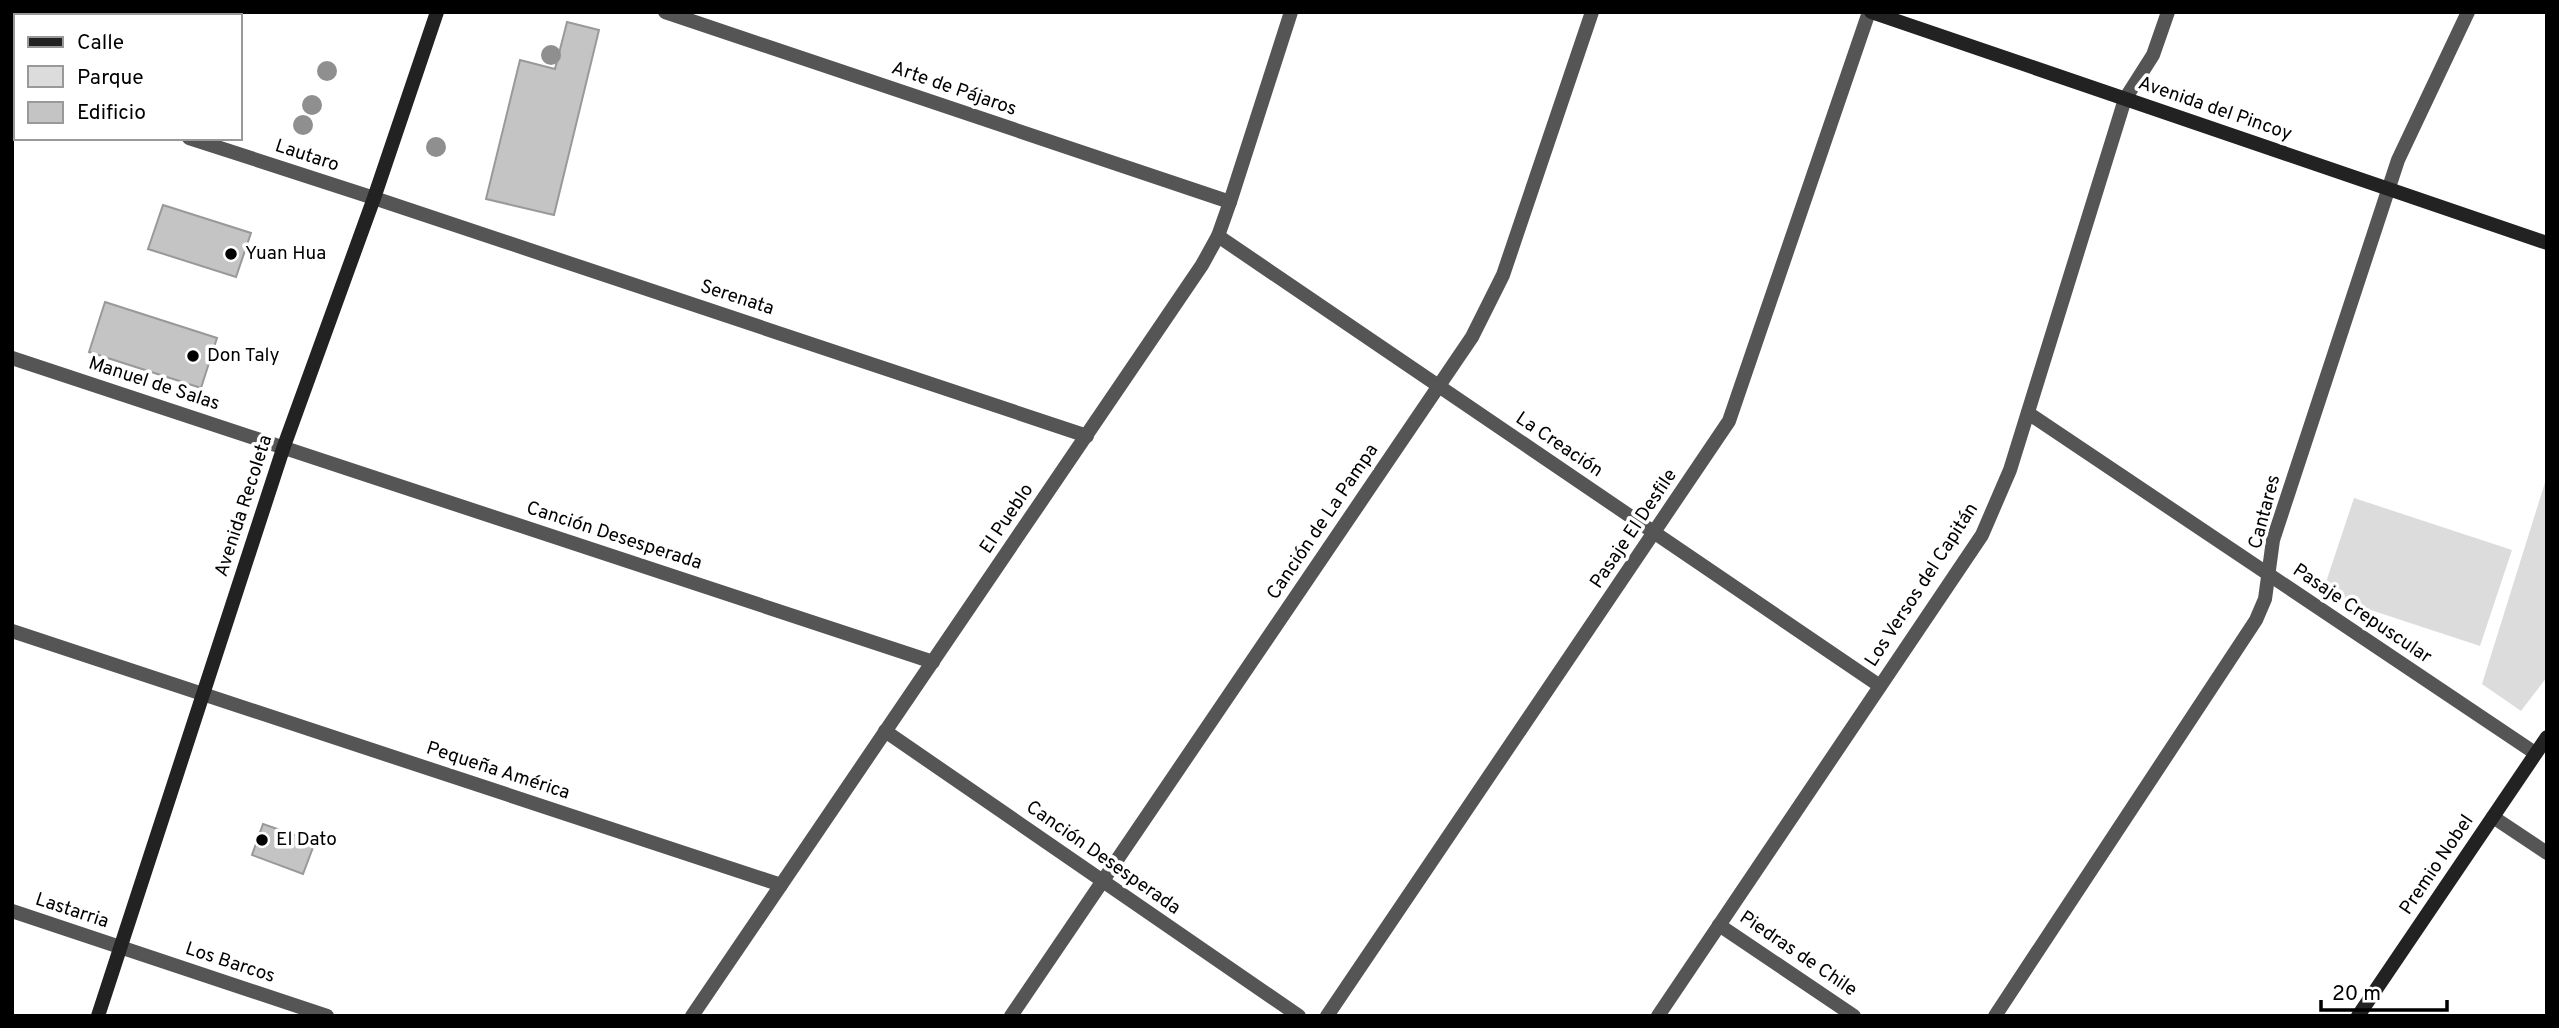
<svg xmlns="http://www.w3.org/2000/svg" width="2559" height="1028" font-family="Overpass,sans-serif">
  <rect width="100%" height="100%" fill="#fff"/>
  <g fill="#dcdcdc">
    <polygon points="2547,476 2547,677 2521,711 2482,684"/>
    <polygon points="2354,498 2512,550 2480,646 2322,594"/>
  </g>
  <g fill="#c4c4c4" stroke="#999" stroke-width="2">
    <polygon points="567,22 599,30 554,215 486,199 520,60 555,69"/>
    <polygon points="163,205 251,233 236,277 148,249"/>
    <polygon points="105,302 217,338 201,388 89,352"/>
    <polygon points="263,824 315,842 303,874 252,855"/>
  </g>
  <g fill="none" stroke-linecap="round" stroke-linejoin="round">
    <g stroke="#555" stroke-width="14">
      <polyline points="665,12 1230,202"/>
      <polyline points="12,82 16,83"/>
      <polyline points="189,138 374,198 1087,436"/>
      <polyline points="1218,236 1880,686"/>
      <polyline points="12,358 933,662"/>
      <polyline points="2028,413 2535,753"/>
      <polyline points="12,631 781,885"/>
      <polyline points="885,731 1299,1016"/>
      <polyline points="2493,817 2547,853"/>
      <polyline points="12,911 327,1016"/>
      <polyline points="1719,925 1854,1016"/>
      <polyline points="692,1016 1202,265 1218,236 1230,202 1291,12"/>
      <polyline points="1011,1016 1472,337 1503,275 1592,12"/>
      <polyline points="1327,1016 1729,421 1869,12"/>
      <polyline points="1658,1016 1982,535 2010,470 2125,99 2153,55 2168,12"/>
      <polyline points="1995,1016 2256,620 2265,599 2273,540 2398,160 2468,12"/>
    </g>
    <g stroke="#222" stroke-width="14">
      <polyline points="1871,12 2547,243"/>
      <polyline points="98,1016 284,446 374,198 437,12"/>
      <polyline points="2358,1016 2547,737"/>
    </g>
  </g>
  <g fill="#8f8f8f">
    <circle cx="551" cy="55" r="10"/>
    <circle cx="327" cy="71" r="10"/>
    <circle cx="312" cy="105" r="10"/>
    <circle cx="303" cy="125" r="10"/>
    <circle cx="436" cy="147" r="10"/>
  </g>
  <g fill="#000" stroke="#fff" stroke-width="2.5">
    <circle cx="231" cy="254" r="7"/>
    <circle cx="193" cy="356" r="7"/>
    <circle cx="262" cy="840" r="7"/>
  </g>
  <g text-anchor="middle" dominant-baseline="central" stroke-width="7" stroke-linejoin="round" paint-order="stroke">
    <g font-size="19" fill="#000" stroke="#fff">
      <text transform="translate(954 89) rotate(19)">Arte de Pájaros</text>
      <text transform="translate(2215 109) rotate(19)">Avenida del Pincoy</text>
      <text transform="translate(307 156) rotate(18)">Lautaro</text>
      <text transform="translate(737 298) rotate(18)">Serenata</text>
      <text transform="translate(154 384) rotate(18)">Manuel de Salas</text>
      <text transform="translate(1559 445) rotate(34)">La Creación</text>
      <text transform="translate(244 506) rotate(-72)">Avenida Recoleta</text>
      <text transform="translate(2265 512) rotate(-75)">Cantares</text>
      <text transform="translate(1007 519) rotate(-56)">El Pueblo</text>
      <text transform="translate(1323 522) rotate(-56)">Canción de La Pampa</text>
      <text transform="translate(1634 529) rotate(-56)">Pasaje El Desfile</text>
      <text transform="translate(614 536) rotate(18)">Canción Desesperada</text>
      <text transform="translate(1922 585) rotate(-57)">Los Versos del Capitán</text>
      <text transform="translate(2362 614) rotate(34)">Pasaje Crepuscular</text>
      <text transform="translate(498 771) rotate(18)">Pequeña América</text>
      <text transform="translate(1103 858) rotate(35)">Canción Desesperada</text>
      <text transform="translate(2437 865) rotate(-56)">Premio Nobel</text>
      <text transform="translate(72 911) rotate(18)">Lastarria</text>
      <text transform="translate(1798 954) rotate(34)">Piedras de Chile</text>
      <text transform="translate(230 963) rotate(18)">Los Barcos</text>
    </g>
    <g font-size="19" fill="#000" stroke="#fff" text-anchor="start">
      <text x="245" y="254">Yuan Hua</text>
      <text x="207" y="356">Don Taly</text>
      <text x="276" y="840">El Dato</text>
    </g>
  </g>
  <rect width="2559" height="1028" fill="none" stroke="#000000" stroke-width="28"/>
  <rect x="14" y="14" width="228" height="126" fill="#ffffff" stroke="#999999" stroke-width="2"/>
  <rect x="28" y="37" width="35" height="10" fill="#222222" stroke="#999999" stroke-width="2"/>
  <text x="77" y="49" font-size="21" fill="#000000">Calle</text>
  <rect x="28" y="66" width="35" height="21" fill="#dcdcdc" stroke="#999999" stroke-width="2"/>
  <text x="77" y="84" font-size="21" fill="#000000">Parque</text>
  <rect x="28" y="102" width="35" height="21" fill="#c4c4c4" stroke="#999999" stroke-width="2"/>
  <text x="77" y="119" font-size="21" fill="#000000">Edificio</text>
  <path d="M2321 1000v10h126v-10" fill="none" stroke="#000000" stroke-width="3.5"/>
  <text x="2332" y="1000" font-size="21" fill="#000000" stroke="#ffffff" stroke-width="5" paint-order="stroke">20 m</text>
</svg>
